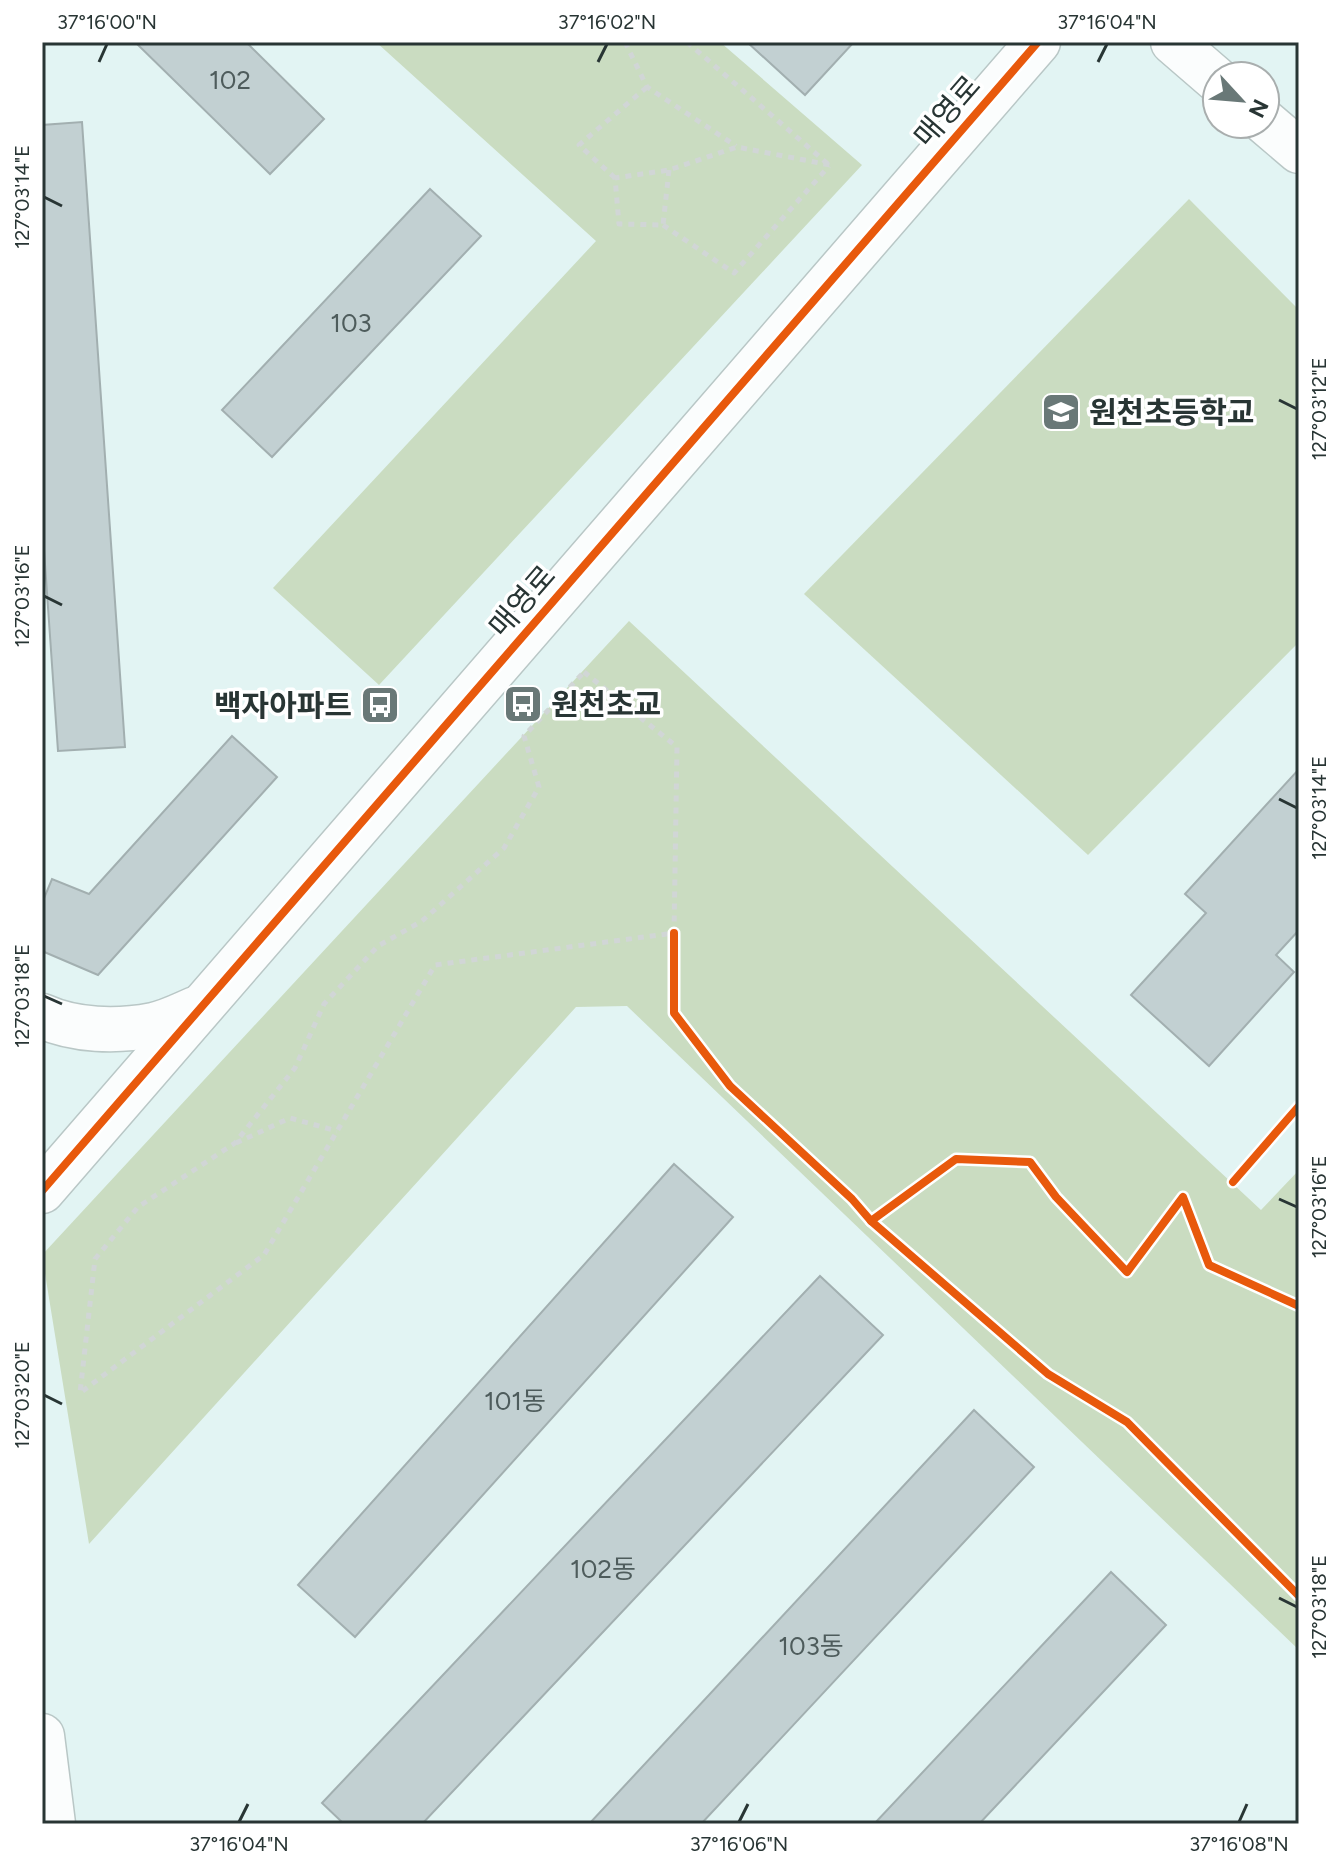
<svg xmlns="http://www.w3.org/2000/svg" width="1341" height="1866" font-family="Figtree,'Noto Sans KR',sans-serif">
  <rect width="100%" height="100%" fill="#e2f4f3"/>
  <g fill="#cadcc1">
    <polygon points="376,42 720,42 862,165 379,685 273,588 596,241"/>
    <polygon points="1189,199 1299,310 1299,642 1088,855 804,594"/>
    <polygon points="629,621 1261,1210 1299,1170 1299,1650 627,1006 576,1007 89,1544 42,1255"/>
  </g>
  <g fill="#c2d0d2" stroke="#a2afb0" stroke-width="2">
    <polygon points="135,42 246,42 324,119 270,174"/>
    <polygon points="747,42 854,42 805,95"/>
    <polygon points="82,122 125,747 58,751 42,521 42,125"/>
    <polygon points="430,189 481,236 272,457 222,410"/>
    <polygon points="232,736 277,777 98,975 42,951 42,903 52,879 89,894"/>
    <polygon points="1299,769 1299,930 1276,955 1294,972 1209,1066 1131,995 1206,913 1185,894"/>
    <polygon points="674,1164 733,1217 355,1637 298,1585"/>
    <polygon points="820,1276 883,1335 422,1824 344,1824 322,1803"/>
    <polygon points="974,1410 1034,1467 701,1824 589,1824"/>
    <polygon points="1111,1572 1166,1625 979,1824 874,1824"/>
  </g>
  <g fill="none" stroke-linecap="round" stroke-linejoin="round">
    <g stroke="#b9c7c6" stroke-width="47">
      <g id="street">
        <polyline points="1173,42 1217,80"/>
        <polyline points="1265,122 1299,151"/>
      </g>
    </g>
    <g stroke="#b9c7c6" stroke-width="47">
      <g id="secondary">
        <path d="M 42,1016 C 75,1031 117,1032 153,1025 C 169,1022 185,1013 200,1007"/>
        <polyline points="42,1191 1038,42"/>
        <polyline points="42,1736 53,1824"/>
      </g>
    </g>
    <g stroke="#d1d6d6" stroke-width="5" stroke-dasharray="6 6" stroke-linecap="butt">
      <polyline points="625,42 647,87 736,146"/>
      <polyline points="687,42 829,165"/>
      <polyline points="669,170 663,225 619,224 615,178 669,170 737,147 830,165"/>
      <polyline points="615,178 579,145 647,87"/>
      <polyline points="663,225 734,273 829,166"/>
      <polygon points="584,672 677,747 674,933 435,965 264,1255 80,1393 95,1259 138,1207 235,1143 295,1068 324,1004 378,946 422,921 504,848 539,787 524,736"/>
      <polyline points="674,933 674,1013 730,1086 852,1199 871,1221 956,1159 1030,1162 1056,1197 1127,1272 1183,1197 1209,1265 1299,1306"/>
      <polyline points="236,1143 290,1118 337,1131"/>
      <polyline points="1233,1182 1299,1106"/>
      <polyline points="871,1221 1048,1374 1127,1422 1299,1596"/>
    </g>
    <use href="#street" stroke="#fbfdfd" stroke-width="44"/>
    <use href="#secondary" stroke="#fbfdfd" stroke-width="44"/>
    <g stroke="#fff" stroke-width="13">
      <g id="cycleway">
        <polyline points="674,933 674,1013 730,1086 852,1199 871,1221 956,1159 1030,1162 1056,1197 1127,1272 1183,1197 1209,1265 1299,1306"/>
        <polyline points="1233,1182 1299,1106"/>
        <polyline points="42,1191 1038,42"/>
        <polyline points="871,1221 1048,1374 1127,1422 1299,1596"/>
      </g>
    </g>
    <use href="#cycleway" stroke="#e8590c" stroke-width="8"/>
  </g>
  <path fill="none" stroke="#283534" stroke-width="3" d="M 99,62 L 107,44M 598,62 L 607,44M 1098,62 L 1107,44M 44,197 L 62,206M 1279,400 L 1297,409M 44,596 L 62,605M 1279,799 L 1297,808M 44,996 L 62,1004M 1279,1199 L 1297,1207M 44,1395 L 62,1404M 1279,1598 L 1297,1607M 239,1822 L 248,1804M 739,1822 L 748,1804M 1239,1822 L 1247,1804"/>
  <defs>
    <g id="school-square" transform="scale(2)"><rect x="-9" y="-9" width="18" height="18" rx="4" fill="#697877" stroke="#fff"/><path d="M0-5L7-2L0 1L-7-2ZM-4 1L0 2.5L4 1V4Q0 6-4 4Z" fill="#fff"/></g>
    <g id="bus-square" transform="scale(2)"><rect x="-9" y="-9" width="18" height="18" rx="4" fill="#697877" stroke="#fff"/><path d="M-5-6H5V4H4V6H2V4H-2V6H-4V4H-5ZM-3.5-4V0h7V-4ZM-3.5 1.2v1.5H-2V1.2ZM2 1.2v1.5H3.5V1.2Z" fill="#fff"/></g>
  </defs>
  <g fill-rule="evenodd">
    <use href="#school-square" x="1061" y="412"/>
    <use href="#bus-square" x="523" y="704"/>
    <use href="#bus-square" x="380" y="705"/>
  </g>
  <g text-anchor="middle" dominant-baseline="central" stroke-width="7" stroke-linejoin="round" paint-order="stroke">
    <g font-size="26" fill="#4e5c5c">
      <text x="230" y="80">102</text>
      <text x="351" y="323">103</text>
      <text x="515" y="1401">101동</text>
      <text x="603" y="1569">102동</text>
      <text x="811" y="1646">103동</text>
    </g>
    <g font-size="30" fill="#283534" stroke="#fff">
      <text transform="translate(947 111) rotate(-49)">매영로</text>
      <text transform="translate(522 601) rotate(-49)">매영로</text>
    </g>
    <g font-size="30" font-weight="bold" fill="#283534" stroke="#fff" text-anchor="start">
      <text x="1089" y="412">원천초등학교</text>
      <text x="551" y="704">원천초교</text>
      <text x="352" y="705" text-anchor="end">백자아파트</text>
    </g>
  </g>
  <rect width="1341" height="1866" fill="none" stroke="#ffffff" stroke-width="88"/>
  <g transform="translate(1241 100) rotate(116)"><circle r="38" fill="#ffffff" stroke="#a9aeae" stroke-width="2"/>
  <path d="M0-6L14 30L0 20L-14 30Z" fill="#697877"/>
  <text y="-12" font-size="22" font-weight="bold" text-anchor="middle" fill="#283534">N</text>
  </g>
  <rect x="44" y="44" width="1253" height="1778" fill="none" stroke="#283534" stroke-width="3"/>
  <g font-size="20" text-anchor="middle" fill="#283534">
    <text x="107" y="29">37°16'00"N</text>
    <text x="607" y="29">37°16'02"N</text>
    <text x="1107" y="29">37°16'04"N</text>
    <text transform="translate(22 197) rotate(-90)" y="7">127°03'14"E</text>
    <text transform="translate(1319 409) rotate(-90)" y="7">127°03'12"E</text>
    <text transform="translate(22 596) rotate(-90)" y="7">127°03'16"E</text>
    <text transform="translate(1319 808) rotate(-90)" y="7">127°03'14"E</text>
    <text transform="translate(22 996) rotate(-90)" y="7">127°03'18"E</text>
    <text transform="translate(1319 1207) rotate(-90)" y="7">127°03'16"E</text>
    <text transform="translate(22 1395) rotate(-90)" y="7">127°03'20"E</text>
    <text transform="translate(1319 1607) rotate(-90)" y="7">127°03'18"E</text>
    <text x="239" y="1851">37°16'04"N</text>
    <text x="739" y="1851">37°16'06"N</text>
    <text x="1239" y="1851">37°16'08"N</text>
  </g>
</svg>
